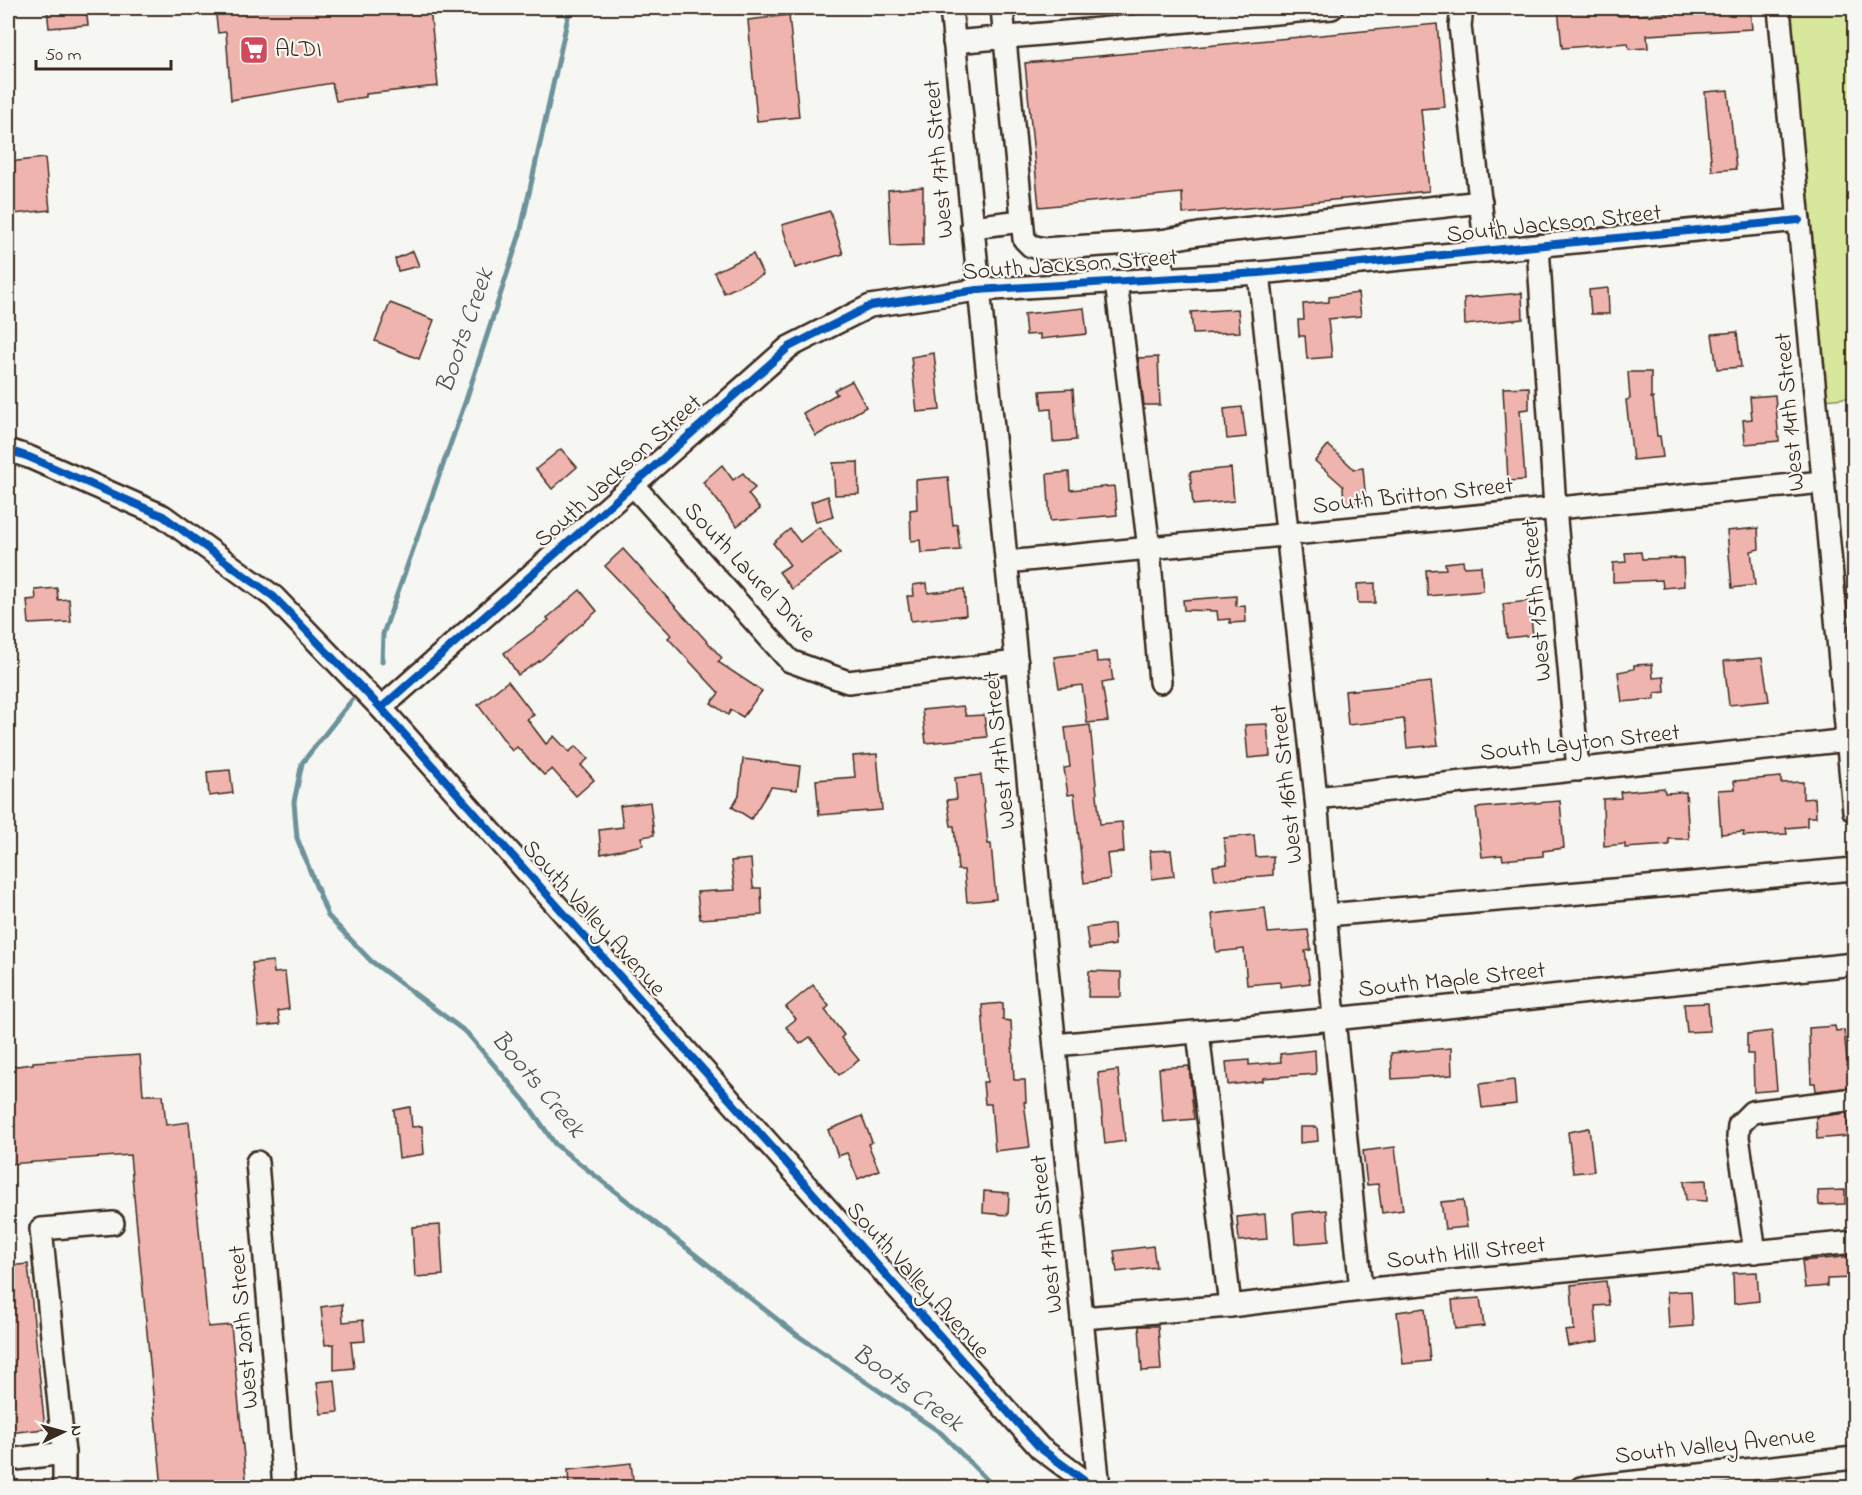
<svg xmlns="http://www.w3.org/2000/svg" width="1862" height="1495" font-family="'Indie Flower',sans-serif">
  <rect width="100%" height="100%" fill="#f6f6f2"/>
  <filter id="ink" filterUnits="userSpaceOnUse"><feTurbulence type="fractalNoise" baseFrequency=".0167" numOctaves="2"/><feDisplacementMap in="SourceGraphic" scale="12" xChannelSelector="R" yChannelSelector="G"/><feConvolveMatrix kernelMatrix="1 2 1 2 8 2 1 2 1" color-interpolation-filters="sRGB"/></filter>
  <g filter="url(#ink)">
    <polygon fill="#d7e79b" stroke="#89885c" stroke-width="1.5" points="1789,8 1854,8 1854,397 1825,400"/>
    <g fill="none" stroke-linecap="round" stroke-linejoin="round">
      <g stroke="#6c929a" stroke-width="5">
        <polyline points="382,662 383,634 466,400 520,234 570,8"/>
        <polyline points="352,700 302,763 294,802 297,838 328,916 371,961 467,1033 528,1105 555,1144 797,1335 941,1433 995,1488"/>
      </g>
    </g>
    <g fill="#efb4ae" stroke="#3b2a1e" stroke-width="1.5">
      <polygon points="47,8 86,8 88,25 49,28"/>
      <polygon points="215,8 430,8 438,86 366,94 366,97 336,101 332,83 231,100 226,32 218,33"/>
      <polygon points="1558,8 1618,8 1619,16 1750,8 1752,29 1647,35 1648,48 1629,49 1628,43 1562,48"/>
      <polygon points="789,15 799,117 757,121 748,20"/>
      <polygon points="1437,24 1445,107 1421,109 1429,191 1183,214 1182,193 1039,207 1025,63"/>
      <polygon points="1728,90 1736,169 1712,171 1705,92"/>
      <polygon points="45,158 50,210 14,214 8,162"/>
      <polygon points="923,187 923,245 891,246 888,190"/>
      <polygon points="830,211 843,254 795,268 782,225"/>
      <polygon points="413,251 419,266 398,271 395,259"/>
      <polygon points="753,254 763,275 724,293 714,272"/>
      <polygon points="1608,288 1609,314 1591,314 1589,290"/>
      <polygon points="1358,293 1361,316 1328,319 1332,357 1307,359 1305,336 1299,336 1298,320 1304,320 1303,304 1329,302 1329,297"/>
      <polygon points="1522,293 1523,319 1465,325 1464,298"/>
      <polygon points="390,303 434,320 419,359 375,341"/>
      <polygon points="1084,308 1087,334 1040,339 1040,334 1026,335 1024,314"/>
      <polygon points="1238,309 1240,332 1193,334 1191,312"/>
      <polygon points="1737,332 1741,367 1717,369 1712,334"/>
      <polygon points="934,353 940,410 917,412 911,357"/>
      <polygon points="1158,357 1160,405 1144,405 1138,358"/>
      <polygon points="1628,372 1651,372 1651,398 1653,398 1657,436 1660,436 1663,457 1633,460 1626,400 1630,399"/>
      <polygon points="852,381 866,407 816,436 803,413 837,394 834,390"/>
      <polygon points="1529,387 1529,409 1520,410 1525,480 1508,481 1503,388"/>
      <polygon points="1073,389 1076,440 1053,442 1051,409 1042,410 1040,391"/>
      <polygon points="1775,395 1779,441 1745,444 1743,420 1752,419 1750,397"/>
      <polygon points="1242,407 1246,437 1227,439 1224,409"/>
      <polygon points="1328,445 1354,469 1363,468 1366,502 1344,504 1343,486 1315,461"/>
      <polygon points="561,449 577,467 552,489 536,469"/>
      <polygon points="858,462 859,494 835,495 833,463"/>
      <polygon points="722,465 733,480 743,473 755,488 748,494 760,509 737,526 703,482"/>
      <polygon points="1231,468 1234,501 1193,505 1190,472"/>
      <polygon points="1069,472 1070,490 1114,486 1117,515 1050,521 1047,474"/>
      <polygon points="948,477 953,525 957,524 960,550 921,553 920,540 911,541 910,510 917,509 916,480"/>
      <polygon points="828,496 833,517 816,522 811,502"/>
      <polygon points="819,527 840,553 792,589 779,572 790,565 773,543 790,529 800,542"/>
      <polygon points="1758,528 1759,549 1751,551 1755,585 1732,588 1727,531"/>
      <polygon points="623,549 722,658 718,662 762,691 743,717 731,710 728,715 711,703 719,693 668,638 671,635 605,566"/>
      <polygon points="1641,552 1642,559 1683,558 1684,586 1663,588 1662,580 1613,582 1613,563 1626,562 1625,553"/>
      <polygon points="1463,561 1464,567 1481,566 1483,591 1428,596 1426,570 1446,569 1445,563"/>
      <polygon points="927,583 928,593 964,589 966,615 911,621 907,596 914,596 913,585"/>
      <polygon points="1375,583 1375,603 1358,603 1357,584"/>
      <polygon points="57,588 58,600 69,599 71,622 29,624 27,600 36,599 35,590"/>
      <polygon points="580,590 597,611 542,659 518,675 504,653 549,620 547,618"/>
      <polygon points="1236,596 1236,606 1245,605 1246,622 1230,623 1230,619 1218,620 1217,611 1184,610 1183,600"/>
      <polygon points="1529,601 1533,635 1507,638 1503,604"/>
      <polygon points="1096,652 1097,662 1110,661 1113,681 1102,683 1108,721 1087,723 1082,685 1059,688 1054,657"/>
      <polygon points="1762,658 1769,701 1729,705 1724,661"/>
      <polygon points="1652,664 1653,678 1664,677 1665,692 1655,693 1655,699 1622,702 1618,672 1634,669 1634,665"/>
      <polygon points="508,681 534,715 527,719 546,744 554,736 569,752 576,746 588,759 581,765 594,780 576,796 552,769 544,775 517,747 512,751 478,705"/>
      <polygon points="1431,682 1438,745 1407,748 1404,719 1348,725 1345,691"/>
      <polygon points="963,706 966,716 984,715 987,737 926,743 922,710"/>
      <polygon points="1267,724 1270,756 1248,758 1245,725"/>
      <polygon points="1090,725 1100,824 1122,822 1124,852 1107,854 1110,879 1084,883 1074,794 1068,795 1064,768 1070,767 1065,728"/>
      <polygon points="877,754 882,810 819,815 816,780 855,777 853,756"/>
      <polygon points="743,759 800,766 797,790 771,787 751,819 732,807 739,795"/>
      <polygon points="230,770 233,793 209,796 207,772"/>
      <polygon points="981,775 988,844 991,844 996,899 967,902 964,870 958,870 954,826 951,826 947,800 957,799 955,778"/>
      <polygon points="1781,777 1781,783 1803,782 1803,799 1815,798 1816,817 1807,817 1807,826 1786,828 1787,834 1743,836 1744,832 1721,834 1718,790 1735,789 1734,781"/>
      <polygon points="1664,788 1665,793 1686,792 1689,839 1669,839 1669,845 1625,848 1625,844 1604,846 1603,799 1621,798 1620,792"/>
      <polygon points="1560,801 1564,848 1543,851 1543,856 1503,860 1502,855 1482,857 1476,808"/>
      <polygon points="650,802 654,835 642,837 643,845 601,854 599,830 623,827 620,806"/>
      <polygon points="1254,835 1256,857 1273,856 1273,875 1215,880 1213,866 1227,864 1224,838"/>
      <polygon points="1171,850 1174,876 1152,879 1150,851"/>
      <polygon points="751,859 753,888 761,888 762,915 700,919 697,892 735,890 731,861"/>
      <polygon points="1265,908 1268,933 1308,930 1311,950 1305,951 1310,983 1280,987 1280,982 1247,985 1244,949 1216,952 1212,914"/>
      <polygon points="1114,924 1115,945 1089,949 1086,928"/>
      <polygon points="273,961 274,973 285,972 289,1009 278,1011 280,1024 259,1026 252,963"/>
      <polygon points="1089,971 1121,972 1121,997 1088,997"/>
      <polygon points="813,985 829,1006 825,1010 844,1035 841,1038 859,1060 839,1075 810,1037 800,1044 786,1027 796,1019 786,1007"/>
      <polygon points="1003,1003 1003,1020 1011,1021 1014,1080 1025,1080 1026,1102 1024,1102 1030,1147 995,1151 991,1104 985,1104 983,1082 987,1082 982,1005"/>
      <polygon points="1708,1003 1710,1031 1687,1032 1684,1004"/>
      <polygon points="1835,1026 1836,1031 1844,1030 1847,1061 1853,1060 1854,1087 1816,1091 1815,1083 1811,1083 1809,1028"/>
      <polygon points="1772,1031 1777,1090 1754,1092 1753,1054 1747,1054 1747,1034"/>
      <polygon points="1451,1048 1452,1075 1392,1079 1391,1053"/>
      <polygon points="1315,1050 1316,1074 1263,1078 1263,1081 1228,1085 1226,1062 1249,1060 1249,1065 1281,1062 1280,1054"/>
      <polygon points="140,1055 143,1095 163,1095 166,1125 189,1122 208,1327 231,1325 247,1488 162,1488 130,1155 8,1164 8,1067 33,1064 33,1062"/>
      <polygon points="1189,1066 1194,1119 1163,1122 1159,1068"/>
      <polygon points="1118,1070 1125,1141 1105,1144 1098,1073"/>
      <polygon points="1514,1080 1516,1104 1482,1108 1479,1084"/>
      <polygon points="410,1107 412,1127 422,1126 424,1154 399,1158 394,1110"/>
      <polygon points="1847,1113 1849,1136 1817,1139 1816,1117"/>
      <polygon points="862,1116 872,1142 868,1144 879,1170 858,1179 847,1153 838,1156 828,1130"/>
      <polygon points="1300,1127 1317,1127 1318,1141 1300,1143"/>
      <polygon points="1589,1128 1594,1171 1573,1173 1568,1132"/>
      <polygon points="1395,1147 1403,1210 1382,1213 1378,1184 1367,1185 1363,1151"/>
      <polygon points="1706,1180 1707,1201 1686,1200 1684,1181"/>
      <polygon points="1845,1190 1845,1204 1819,1205 1818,1191"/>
      <polygon points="984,1191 1009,1193 1008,1215 983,1213"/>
      <polygon points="1463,1200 1467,1227 1445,1229 1441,1202"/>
      <polygon points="1327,1210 1329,1241 1295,1244 1293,1213"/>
      <polygon points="1265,1214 1267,1239 1239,1241 1237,1217"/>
      <polygon points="440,1225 443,1275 415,1277 412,1227"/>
      <polygon points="1153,1246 1156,1267 1117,1272 1114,1251"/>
      <polygon points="1854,1256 1854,1278 1827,1279 1827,1286 1805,1288 1802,1261"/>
      <polygon points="28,1264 45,1429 8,1433 8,1266"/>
      <polygon points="1757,1272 1759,1301 1734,1304 1733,1273"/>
      <polygon points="1606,1281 1609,1305 1595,1306 1598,1341 1568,1346 1565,1331 1574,1330 1571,1285"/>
      <polygon points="1691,1291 1693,1326 1669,1328 1667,1292"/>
      <polygon points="1480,1298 1484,1326 1455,1329 1452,1300"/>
      <polygon points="342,1304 343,1322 363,1320 365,1341 351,1342 354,1368 334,1370 334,1344 325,1345 321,1307"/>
      <polygon points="1425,1308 1430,1361 1403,1364 1397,1312"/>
      <polygon points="1139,1326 1158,1326 1161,1370 1142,1371"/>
      <polygon points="335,1380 338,1412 321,1414 317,1382"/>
      <polygon points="631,1463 634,1488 569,1488 568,1470"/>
    </g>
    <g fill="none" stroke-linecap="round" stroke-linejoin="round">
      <g stroke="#3b2a1e" stroke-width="26">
        <g id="minor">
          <polyline points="951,8 1099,1488"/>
          <polyline points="1002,8 1024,239 1031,246 1044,249 1161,241 1163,279"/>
          <polyline points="1462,8 1460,26 1486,251"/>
          <polyline points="1779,8 1854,811"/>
          <polyline points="954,42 1332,8"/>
          <polyline points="972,227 1022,221"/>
          <polyline points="1161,241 1199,234 1481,202"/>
          <polyline points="1538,246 1555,508 1578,770"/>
          <polyline points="1259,273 1316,798 1334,1019 1361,1290"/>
          <polyline points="1116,282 1149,549 1160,682"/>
          <polyline points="8,450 29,457 163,516 274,597 381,708 1040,1448 1094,1488"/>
          <polyline points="633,485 790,661 848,682 1017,662"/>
          <polyline points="1007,562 1823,482"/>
          <polyline points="381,708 789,347 870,306 977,290 1259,273 1799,220"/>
          <polyline points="1316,798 1849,740"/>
          <polyline points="1326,915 1854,869"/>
          <polyline points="1198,1032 1230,1306"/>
          <polyline points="1055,1045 1334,1019 1854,964"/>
          <polyline points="257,1162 284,1488"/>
          <polyline points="1755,1252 1738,1137 1739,1125 1752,1112 1854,1099"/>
          <polyline points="1082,1318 1230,1306 1361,1290 1854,1242"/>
          <polyline points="64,1453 64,1488"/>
          <polyline points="8,1460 64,1453 41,1229 113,1223"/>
          <polyline points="1581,1488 1854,1458"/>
        </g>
      </g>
      <use href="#minor" stroke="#f6f6f2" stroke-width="21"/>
      <g stroke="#f6f6f2" stroke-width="11">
        <g id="cycleway">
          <polyline points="8,450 29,457 163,516 274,597 381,708 1040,1448 1094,1488"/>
          <polyline points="381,708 789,347 870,306 977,290 1259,273 1799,220"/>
        </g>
      </g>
      <use href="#cycleway" stroke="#0057b8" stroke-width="8"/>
    </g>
  </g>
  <defs>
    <g id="supermarket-square" transform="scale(1.5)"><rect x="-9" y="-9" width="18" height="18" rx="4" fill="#d1495b" stroke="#f6f6f2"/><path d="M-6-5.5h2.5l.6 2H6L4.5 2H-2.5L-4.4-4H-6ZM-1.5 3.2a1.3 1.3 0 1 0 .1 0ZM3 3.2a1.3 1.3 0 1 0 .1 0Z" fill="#fff"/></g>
  </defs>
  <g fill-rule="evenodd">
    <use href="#supermarket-square" x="254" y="50"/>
  </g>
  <g text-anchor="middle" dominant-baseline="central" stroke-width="4.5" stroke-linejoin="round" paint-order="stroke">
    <g font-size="24" fill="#3b2a1e" stroke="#f6f6f2" text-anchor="start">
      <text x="275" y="50">ALDI</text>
    </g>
    <g font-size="24" fill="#3b2a1e" stroke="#f6f6f2">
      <text transform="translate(940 159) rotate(-95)">West 17th Street</text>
      <text transform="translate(1554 225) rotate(-6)">South Jackson Street</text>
      <text transform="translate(1070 266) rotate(-4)">South Jackson Street</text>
      <text transform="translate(1791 412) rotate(-95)">West 14th Street</text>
      <text transform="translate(619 472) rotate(-42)">South Jackson Street</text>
      <text transform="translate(1413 497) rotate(-6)">South Britton Street</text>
      <text transform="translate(749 573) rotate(47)">South Laurel Drive</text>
      <text transform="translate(1538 600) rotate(-95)">West 15th Street</text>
      <text transform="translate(1580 744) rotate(-6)">South Layton Street</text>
      <text transform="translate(1001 750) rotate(-96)">West 17th Street</text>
      <text transform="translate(1288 784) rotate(-96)">West 16th Street</text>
      <text transform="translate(593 919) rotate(48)">South Valley Avenue</text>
      <text transform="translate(1452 981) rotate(-6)">South Maple Street</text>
      <text transform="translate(1048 1234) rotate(-96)">West 17th Street</text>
      <text transform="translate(1466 1254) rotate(-6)">South Hill Street</text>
      <text transform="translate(917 1281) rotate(48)">South Valley Avenue</text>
      <text transform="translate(245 1327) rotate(-95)">West 20th Street</text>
      <text transform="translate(1715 1447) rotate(-6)">South Valley Avenue</text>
    </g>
    <g font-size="26" font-style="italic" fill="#4f5652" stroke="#f6f6f2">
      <text transform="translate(466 331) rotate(-71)">Boots Creek</text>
      <text transform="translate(537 1085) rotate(50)">Boots Creek</text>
      <text transform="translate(907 1389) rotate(36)">Boots Creek</text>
    </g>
  </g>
  <rect width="1862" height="1495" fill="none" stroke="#f6f6f2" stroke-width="30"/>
  <rect x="15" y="15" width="1832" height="1465" fill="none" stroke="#3b2a1e" stroke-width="2" filter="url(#ink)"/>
  <g transform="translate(63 1432) rotate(85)" stroke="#f6f6f2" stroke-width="4.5" paint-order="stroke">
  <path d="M0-4.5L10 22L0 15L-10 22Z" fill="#3b2a1e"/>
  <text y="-9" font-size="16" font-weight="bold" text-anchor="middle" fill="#3b2a1e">N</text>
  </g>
  <path d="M36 60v9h135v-9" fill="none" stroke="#3b2a1e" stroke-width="3"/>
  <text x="45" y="60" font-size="18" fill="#3b2a1e" stroke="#f6f6f2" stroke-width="4.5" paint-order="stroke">50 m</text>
</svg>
